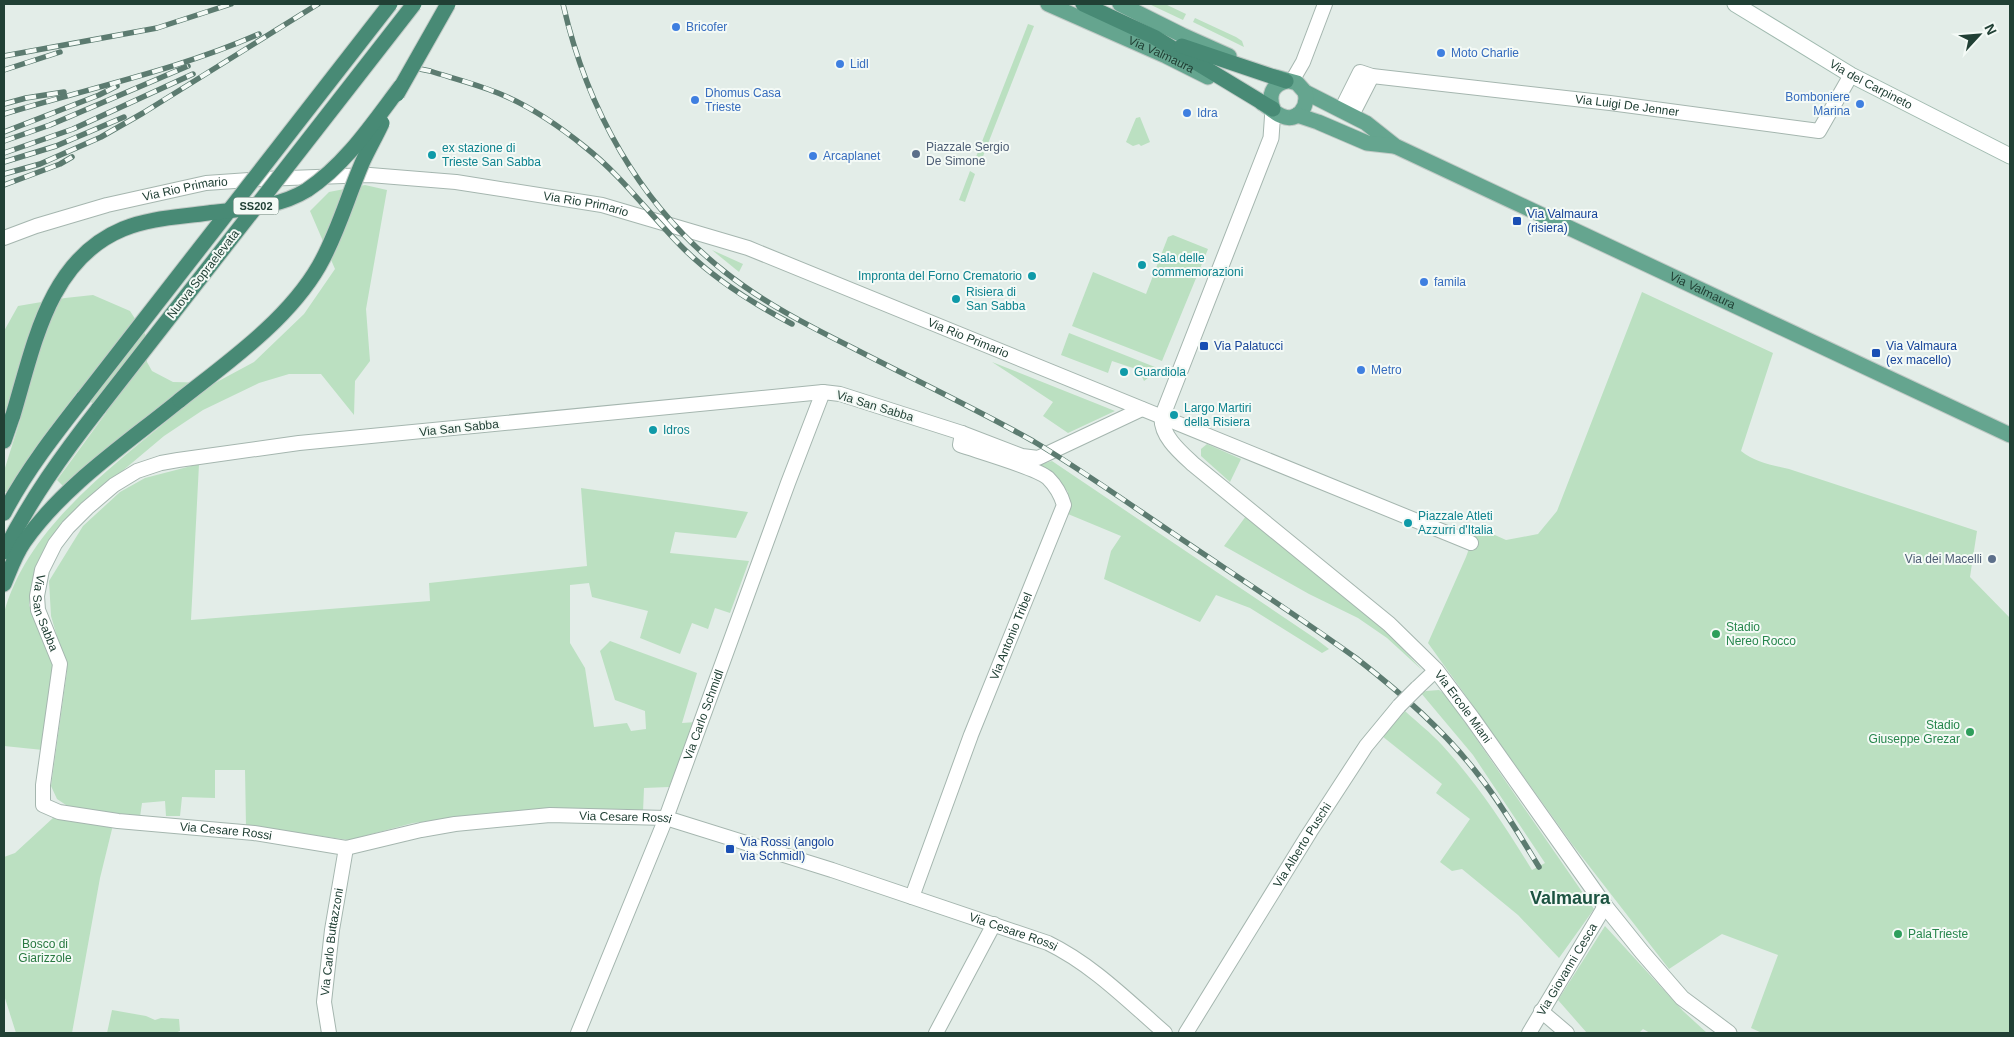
<svg xmlns="http://www.w3.org/2000/svg" width="2014" height="1037" font-family="Arial,sans-serif">
  <rect width="100%" height="100%" fill="#e3ede8"/>
  <g fill="#bbe0c1">
    <polygon points="1149,4 1165,4 1186,14 1183,20"/>
    <polygon points="1195,18 1236,37 1242,41 1244,47 1193,22"/>
    <polygon points="1028,24 1034,26 980,164 974,162"/>
    <polygon points="1140,117 1150,142 1141,146 1139,144 1133,146 1126,142 1136,118"/>
    <polygon points="970,171 975,174 965,202 959,200"/>
    <path d="M 365,185 L 387,190 L 366,309 L 370,361 L 355,381 L 354,415 L 321,374 L 289,374 L 259,383 L 203,410 L 164,436 L 89,499 L 49,543 L 34,574 L 29,605 L 53,664 L 43,750 L 4,746 C 4,714 4,683 4,651 C 4,639 1,624 4,613 C 28,524 119,462 186,405 L 174,395 L 65,488 L 57,480 L 106,413 L 77,392 L 8,492 L 4,492 L 4,471 L 21,417 L 4,414 L 4,331 L 18,306 L 65,298 L 93,295 L 130,311 L 145,334 L 147,362 L 152,371 L 173,382 L 215,383 L 254,362 L 304,314 L 335,269 L 310,211 L 329,192 Z"/>
    <polygon points="1173,235 1208,249 1162,361 1072,326 1093,272 1146,294 1168,237"/>
    <polygon points="712,250 743,264 739,272"/>
    <path d="M 1642,292 L 1773,353 L 1741,451 C 1755,462 1771,465 1789,469 L 1977,531 L 1970,577 L 2010,618 L 2010,1033 L 1762,1033 L 1751,1028 L 1778,955 L 1722,934 L 1669,969 L 1572,844 L 1428,643 L 1466,557 L 1477,527 L 1506,540 L 1538,534 L 1557,511 Z"/>
    <polygon points="1069,333 1160,369 1144,381 1139,370 1112,361 1108,373 1061,355"/>
    <polygon points="992,362 1115,411 1068,433 1043,416 1053,402"/>
    <polygon points="1207,444 1241,459 1230,482 1201,456 1201,449"/>
    <polygon points="1052,461 1316,639 1329,649 1322,653 1250,608 1216,595 1200,622 1104,579 1111,551 1121,536 1068,514 1068,492 1053,473 1039,465"/>
    <polygon points="199,464 191,620 430,601 429,583 587,566 581,488 748,512 736,538 675,532 670,553 749,561 730,613 715,608 708,629 692,623 680,654 640,638 648,611 592,597 589,583 570,585 570,643 585,668 594,727 627,723 631,731 646,729 645,711 615,700 600,651 610,641 697,673 682,723 696,722 669,787 644,788 643,812 547,808 413,823 349,840 246,826 245,770 215,770 215,798 182,797 180,816 166,816 165,801 142,803 140,817 72,809 57,799 51,786 67,671 51,616 49,581 83,526 120,492 145,478"/>
    <polygon points="1246,516 1365,613 1391,636 1422,670 1387,638 1358,618 1309,594 1224,546"/>
    <path d="M 1439,690 L 1446,695 L 1594,909 L 1559,958 L 1518,915 L 1462,869 L 1452,871 L 1440,862 L 1470,819 L 1436,793 L 1442,784 L 1382,736 L 1405,711 C 1417,722 1431,733 1442,745 C 1477,783 1505,826 1532,870 L 1545,863 L 1473,755 L 1421,693 L 1426,691 Z"/>
    <polygon points="53,818 113,825 100,878 72,1033 16,1033 4,995 4,857 15,853"/>
    <polygon points="1605,926 1683,1011 1707,1033 1650,1033 1643,1029 1639,1033 1587,1033 1558,1000"/>
    <polygon points="112,1010 146,1016 155,1020 161,1018 179,1019 180,1031 175,1033 107,1033"/>
  </g>
  <g fill="none" stroke-linecap="round" stroke-linejoin="round">
    <g stroke="#a5b6af" stroke-width="16">
      <g id="minor">
        <polyline points="1292,81 1303,62 1325,4"/>
        <path id="s1" d="M 1341,110 L 1360,72 L 1372,76 L 1610,103 L 1819,131 L 1851,75"/>
        <polyline points="1352,115 1372,76"/>
        <path id="s2" d="M 4,238 L 36,226 L 107,205 L 206,183 L 262,179 L 370,175 L 456,182 L 602,205 L 748,248 L 1471,543"/>
        <path id="s3" d="M 1142,409 L 1038,458 L 1022,456 L 962,433 L 840,394 L 823,392 L 299,443 L 178,460 L 161,463 L 137,471 L 114,485 L 87,508 L 68,527 L 55,544 L 42,570 L 37,596 L 38,610 L 60,664 L 43,785 L 43,805 L 59,812 L 118,821 L 254,833 L 346,848 L 421,830 L 455,824 L 550,815 L 666,818 L 832,870 L 1048,943 C 1093,965 1128,1001 1165,1033"/>
        <polyline points="1417,688 1436,670"/>
        <path id="s4" d="M 912,897 L 971,735 L 1064,505 C 1061,495 1055,485 1048,478 C 1037,468 977,451 960,445 L 962,433"/>
        <polyline points="1541,1011 1567,1033"/>
        <path id="s5" d="M 329,1033 L 324,1002 L 332,930 L 346,848"/>
        <path id="s6" d="M 578,1033 L 666,818 L 788,483 L 823,392"/>
        <polyline points="936,1033 994,924"/>
        <path id="s7" d="M 1186,1033 L 1310,832 L 1366,746 L 1399,706"/>
        <path id="s8" d="M 1529,1033 L 1605,906"/>
      </g>
    </g>
    <g stroke="#a5b6af" stroke-width="17">
      <g id="tertiary">
        <path id="s9" d="M 1273,109 L 1271,138 L 1162,417 C 1161,436 1180,452 1193,464 L 1389,624 L 1436,670 L 1472,718 L 1605,906 L 1642,952 L 1682,998 L 1729,1033"/>
      </g>
    </g>
    <g stroke="#a0baaf" stroke-width="17">
      <g id="secondary">
        <path id="s10" d="M 1735,4 L 1851,75 L 2010,156"/>
      </g>
    </g>
    <g stroke="#c1cac6" stroke-width="17">
      <g id="primary">
        <path id="s11" d="M 1048,4 L 1166,56 L 1208,77"/>
        <polyline points="1120,4 1182,35 1229,56"/>
        <path id="s12" d="M 1275,77 L 1297,83 L 1305,92 L 1366,123 L 1395,146 L 2010,435"/>
        <path d="M 1262,103 C 1269,107 1276,114 1282,116 C 1298,123 1309,106 1305,92"/>
        <path d="M 1273,109 C 1268,95 1272,85 1286,81"/>
        <polyline points="1297,115 1318,122 1367,143 1394,146"/>
      </g>
    </g>
    <g stroke="#c1cac6" stroke-width="17">
      <g id="trunk">
        <polyline points="1083,4 1154,37 1273,109"/>
        <polyline points="1182,46 1286,81"/>
        <polyline points="4,441 13,415"/>
        <path d="M 4,513 C 26,471 55,434 84,397"/>
        <path d="M 4,552 C 30,500 63,454 99,408"/>
        <path d="M 4,584 C 10,570 15,555 24,542 C 64,485 126,444 180,400"/>
      </g>
    </g>
    <use href="#minor" stroke="#fff" stroke-width="14"/>
    <use href="#tertiary" stroke="#fff" stroke-width="15"/>
    <use href="#secondary" stroke="#fff" stroke-width="15"/>
    <use href="#primary" stroke="#65a58f" stroke-width="15"/>
    <use href="#trunk" stroke="#488a75" stroke-width="15"/>
    <g stroke="#5c7b70" stroke-width="5.5">
      <g id="rail">
        <path d="M 563,4 C 587,109 639,204 725,272 C 764,303 809,326 853,348 C 913,379 974,408 1033,441 C 1080,469 1125,501 1171,532 C 1233,574 1295,614 1356,658 C 1401,693 1445,731 1480,777 C 1502,805 1520,836 1539,867"/>
        <polyline points="4,56 157,28 231,4"/>
        <path d="M 420,69 L 430,71 C 452,78 476,84 498,93 C 530,106 559,126 585,147 C 622,176 650,215 683,248 C 714,279 752,303 792,324"/>
        <polyline points="4,70 60,52"/>
        <polyline points="4,104 26,98 64,92"/>
        <path d="M 4,114 C 89,88 178,70 259,34"/>
        <polyline points="4,132 99,95 117,86"/>
        <polyline points="4,141 50,125 188,66"/>
        <polyline points="4,153 73,129 193,74"/>
        <polyline points="4,162 56,146 124,117"/>
        <polyline points="4,174 40,164 101,137 143,113 318,4"/>
        <polyline points="4,185 60,164 72,157"/>
      </g>
    </g>
    <use href="#rail" stroke="#f4faf6" stroke-width="4" stroke-dasharray="11" stroke-linecap="butt"/>
    <g stroke="#a5b6af" stroke-width="16" stroke-linecap="butt">
      <polyline id="minor-bridge" points="1399,706 1417,688"/>
    </g>
    <g stroke="#c1cac6" stroke-width="17" stroke-linecap="butt">
      <g id="trunk-bridge">
        <polyline points="397,94 448,4"/>
        <polyline points="84,397 390,4"/>
        <path d="M 180,400 C 228,362 288,320 319,266 C 338,233 348,195 363,161 C 369,148 376,136 382,123"/>
        <polyline points="99,408 414,4"/>
        <path d="M 13,415 C 34,346 48,260 123,229 C 149,218 180,217 208,213 C 242,209 278,208 307,190 C 346,164 373,123 401,86"/>
      </g>
    </g>
    <use href="#minor-bridge" stroke="#fff" stroke-width="14"/>
    <use href="#trunk-bridge" stroke="#488a75" stroke-width="15"/>
  </g>
  <g fill="#3f7fe0" stroke="#f4faf6" stroke-width="2">
    <circle cx="676" cy="27" r="5"/>
    <circle cx="1441" cy="53" r="5"/>
    <circle cx="840" cy="64" r="5"/>
    <circle cx="695" cy="100" r="5"/>
    <circle cx="1860" cy="104" r="5"/>
    <circle cx="1187" cy="113" r="5"/>
    <circle cx="813" cy="156" r="5"/>
    <circle cx="1424" cy="282" r="5"/>
    <circle cx="1361" cy="370" r="5"/>
  </g>
  <g fill="#5c6f8a" stroke="#f4faf6" stroke-width="2">
    <circle cx="916" cy="154" r="5"/>
    <circle cx="1992" cy="559" r="5"/>
  </g>
  <g fill="#0f9aa8" stroke="#f4faf6" stroke-width="2">
    <circle cx="432" cy="155" r="5"/>
    <circle cx="1142" cy="265" r="5"/>
    <circle cx="1032" cy="276" r="5"/>
    <circle cx="956" cy="299" r="5"/>
    <circle cx="1124" cy="372" r="5"/>
    <circle cx="1174" cy="415" r="5"/>
    <circle cx="653" cy="430" r="5"/>
    <circle cx="1408" cy="523" r="5"/>
  </g>
  <g fill="#1a4fb4" stroke="#f4faf6" stroke-width="2">
    <rect x="1512" y="216" width="10" height="10" rx="2.5"/>
    <rect x="1199" y="341" width="10" height="10" rx="2.5"/>
    <rect x="1871" y="348" width="10" height="10" rx="2.5"/>
    <rect x="725" y="844" width="10" height="10" rx="2.5"/>
  </g>
  <g fill="#2e9e5b" stroke="#f4faf6" stroke-width="2">
    <circle cx="1716" cy="634" r="5"/>
    <circle cx="1970" cy="732" r="5"/>
    <circle cx="1898" cy="934" r="5"/>
  </g>
  <g text-anchor="middle" dominant-baseline="central" stroke-width="4" stroke-linejoin="round" paint-order="stroke">
    <rect fill="#f4faf6" stroke="#60786f" stroke-width="1" x="233.5" y="197.5" width="45" height="17" rx="4"/>
    <g font-size="11" font-weight="bold" fill="#214035">
      <text x="256" y="206">SS202</text>
    </g>
    <g font-size="12" fill="#366cbe" stroke="#f4faf6" text-anchor="start">
      <text x="686" y="27">Bricofer</text>
      <text x="1451" y="53">Moto Charlie</text>
      <text x="850" y="64">Lidl</text>
      <text x="705" y="93">Dhomus Casa<tspan x="705" dy="14">Trieste</tspan></text>
      <text x="1850" y="97" text-anchor="end">Bomboniere<tspan x="1850" dy="14">Marina</tspan></text>
      <text x="1197" y="113">Idra</text>
      <text x="823" y="156">Arcaplanet</text>
      <text x="1434" y="282">famila</text>
      <text x="1371" y="370">Metro</text>
    </g>
    <g font-size="12" fill="#214035" stroke="#f4faf6">
      <text stroke="none"><textPath href="#s11" startOffset="124">Via Valmaura</textPath></text>
      <text stroke="none"><textPath href="#s10" startOffset="158">Via del Carpineto</textPath></text>
      <text stroke="none"><textPath href="#s1" startOffset="312">Via Luigi De Jenner</textPath></text>
      <text stroke="none"><textPath href="#s2" startOffset="188">Via Rio Primario</textPath></text>
      <text stroke="none"><textPath href="#s2" startOffset="592">Via Rio Primario</textPath></text>
      <text transform="translate(203 274) rotate(-52)">Nuova Sopraelevata</text>
      <text stroke="none"><textPath href="#s12" startOffset="480">Via Valmaura</textPath></text>
      <text stroke="none"><textPath href="#s2" startOffset="998">Via Rio Primario</textPath></text>
      <text transform="translate(875 406) rotate(17)">Via San Sabba</text>
      <text transform="translate(459 428) rotate(-6)">Via San Sabba</text>
      <text stroke="none"><textPath href="#s3" startOffset="1216">Via San Sabba</textPath></text>
      <text stroke="none"><textPath href="#s4" startOffset="279">Via Antonio Tribel</textPath></text>
      <text stroke="none"><textPath href="#s9" startOffset="751">Via Ercole Miani</textPath></text>
      <text stroke="none"><textPath href="#s6" startOffset="342">Via Carlo Schmidl</textPath></text>
      <text stroke="none"><textPath href="#s3" startOffset="2002">Via Cesare Rossi</textPath></text>
      <text stroke="none"><textPath href="#s3" startOffset="1598">Via Cesare Rossi</textPath></text>
      <text stroke="none"><textPath href="#s7" startOffset="221">Via Alberto Puschi</textPath></text>
      <text stroke="none"><textPath href="#s3" startOffset="2408">Via Cesare Rossi</textPath></text>
      <text stroke="none"><textPath href="#s5" startOffset="92">Via Carlo Buttazzoni</textPath></text>
      <text stroke="none"><textPath href="#s8" startOffset="74">Via Giovanni Cesca</textPath></text>
    </g>
    <g font-size="12" fill="#4e5e75" stroke="#f4faf6" text-anchor="start">
      <text x="926" y="147">Piazzale Sergio<tspan x="926" dy="14">De Simone</tspan></text>
      <text x="1982" y="559" text-anchor="end">Via dei Macelli</text>
    </g>
    <g font-size="12" fill="#0d838f" stroke="#f4faf6" text-anchor="start">
      <text x="442" y="148">ex stazione di<tspan x="442" dy="14">Trieste San Sabba</tspan></text>
      <text x="1152" y="258">Sala delle<tspan x="1152" dy="14">commemorazioni</tspan></text>
      <text x="1022" y="276" text-anchor="end">Impronta del Forno Crematorio</text>
      <text x="966" y="292">Risiera di<tspan x="966" dy="14">San Sabba</tspan></text>
      <text x="1134" y="372">Guardiola</text>
      <text x="1184" y="408">Largo Martiri<tspan x="1184" dy="14">della Risiera</tspan></text>
      <text x="663" y="430">Idros</text>
      <text x="1418" y="516">Piazzale Atleti<tspan x="1418" dy="14">Azzurri d'Italia</tspan></text>
    </g>
    <g font-size="12" fill="#164399" stroke="#f4faf6" text-anchor="start">
      <text x="1527" y="214">Via Valmaura<tspan x="1527" dy="14">(risiera)</tspan></text>
      <text x="1214" y="346">Via Palatucci</text>
      <text x="1886" y="346">Via Valmaura<tspan x="1886" dy="14">(ex macello)</tspan></text>
      <text x="740" y="842">Via Rossi (angolo<tspan x="740" dy="14">via Schmidl)</tspan></text>
    </g>
    <g font-size="12" fill="#27864d" stroke="#f4faf6" text-anchor="start">
      <text x="1726" y="627">Stadio<tspan x="1726" dy="14">Nereo Rocco</tspan></text>
      <text x="1960" y="725" text-anchor="end">Stadio<tspan x="1960" dy="14">Giuseppe Grezar</tspan></text>
      <text x="1908" y="934">PalaTrieste</text>
    </g>
    <g font-size="12" fill="#297941" stroke="#f4faf6">
      <text x="45" y="944">Bosco di<tspan x="45" dy="14">Giarizzole</tspan></text>
    </g>
    <g font-size="18" font-weight="bold" fill="#1c5341" stroke="#f4faf6">
      <text x="1570" y="898">Valmaura</text>
    </g>
  </g>
  <rect width="2014" height="1037" fill="none" stroke="#214035" stroke-width="10"/>
  <g transform="translate(1979 35) rotate(64)" stroke="#f4faf6" stroke-width="4" paint-order="stroke">
  <path d="M0-4L9 19L0 12L-9 19Z" fill="#214035"/>
  <text y="-8" font-size="14" font-weight="bold" text-anchor="middle" fill="#214035">N</text>
  </g>
</svg>
